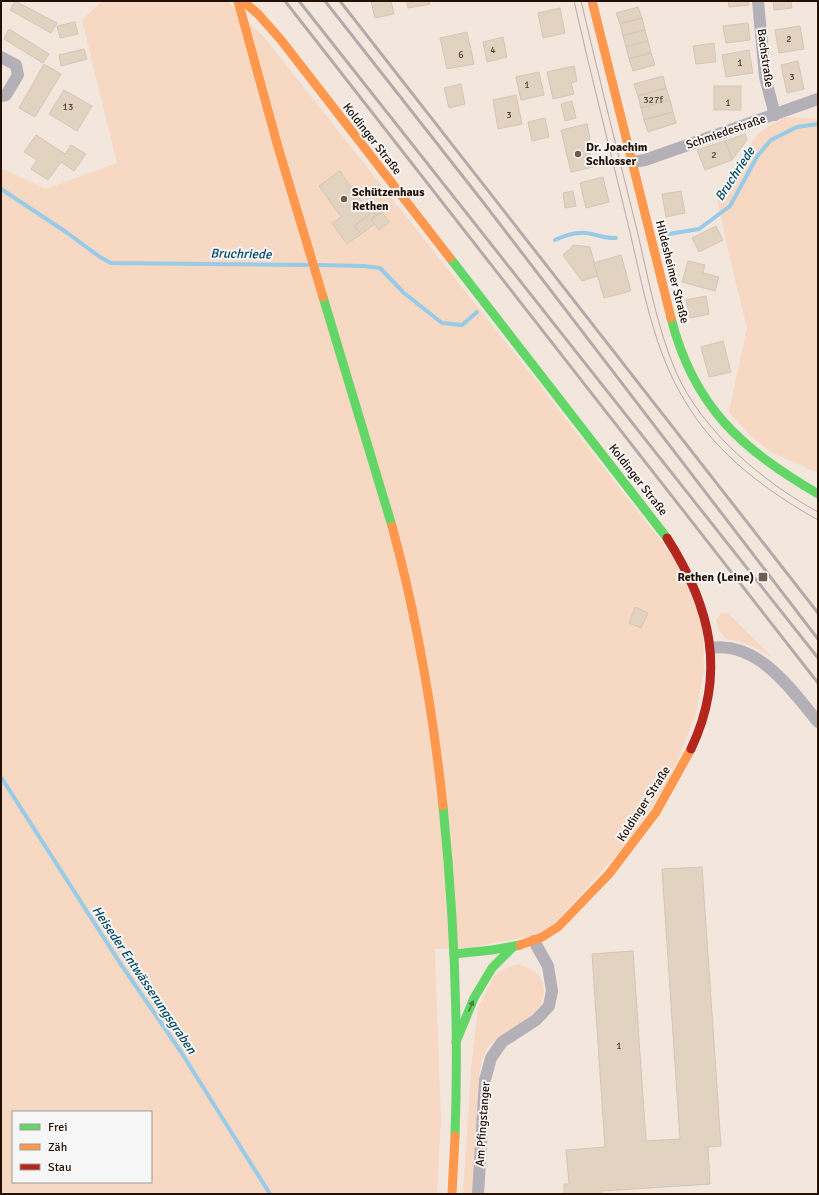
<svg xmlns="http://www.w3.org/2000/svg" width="819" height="1195" font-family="Signika,sans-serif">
  <rect width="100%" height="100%" fill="#f3e6dd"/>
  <g fill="#f7d8c3" fill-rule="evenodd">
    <path d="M 102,1 L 227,1 L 264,37 L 534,378 L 680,566 L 703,626 L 704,669 L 696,714 L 670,778 L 629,841 L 552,926 L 531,936 L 468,948 L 435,949 L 441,1120 L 437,1194 L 1,1194 L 1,168 L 46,189 L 117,163 L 82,20 ZM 13,1112 L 151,1112 L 151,1182 L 13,1182 Z"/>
    <polygon points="784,117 818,119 818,473 771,452 749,434 729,412 747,328 728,250 716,194 759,133"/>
    <polygon points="721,613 728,613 772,657 758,649 741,642 726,639 719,630 716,620"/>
    <path d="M 518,964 C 534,969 548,978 543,998 C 537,1022 500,1029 487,1049 C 476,1068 479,1096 477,1118 C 476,1143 475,1169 473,1194 L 463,1194 L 471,1069 L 478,1009 L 494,976 L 506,968 Z"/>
  </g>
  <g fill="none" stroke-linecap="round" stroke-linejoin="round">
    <g stroke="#97cbe8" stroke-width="4">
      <polyline points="1,189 66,232 100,257 111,263 308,265"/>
      <polyline points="669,234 699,229 730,206 758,155 771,140 797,127 818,124"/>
      <path d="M 555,240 C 564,236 574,232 585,233 C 596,234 605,239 616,238"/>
      <polyline points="319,265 363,266 380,268 404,293 442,323 462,325 477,312"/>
      <polyline points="1,777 120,963 181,1052 270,1194"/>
    </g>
  </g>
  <g fill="#e2d3c1" stroke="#d3c6b8">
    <polygon points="15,1 57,23 51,33 10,10"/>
    <polygon points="371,1 391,1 394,14 375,18"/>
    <polygon points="407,1 429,1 430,4 408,8"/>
    <polygon points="728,1 748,1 749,5 729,7"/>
    <polygon points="773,1 791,1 792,8 774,10"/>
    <polygon points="638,7 642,18 620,24 616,13"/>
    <polygon points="560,8 565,33 543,38 538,13"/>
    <polygon points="642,18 645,30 623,36 620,24"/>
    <polygon points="75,22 78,34 60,38 57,26"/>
    <polygon points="748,23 750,40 726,43 723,26"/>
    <polygon points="800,26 804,49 779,53 775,30"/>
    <polygon points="9,29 49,54 43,63 4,39"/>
    <polygon points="645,30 648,41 626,47 623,36"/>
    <polygon points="467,32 474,64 447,69 440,38"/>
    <polygon points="503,37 507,57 487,62 483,42"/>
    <polygon points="648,41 651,53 629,59 626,47"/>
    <polygon points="714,43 716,62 696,64 693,46"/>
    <polygon points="84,49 87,59 61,66 59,55"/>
    <polygon points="749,50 753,73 726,77 722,55"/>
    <polygon points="651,53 655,65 633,71 629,59"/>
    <polygon points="798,61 804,89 787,93 781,65"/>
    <polygon points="44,64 61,74 35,117 19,108"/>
    <polygon points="574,66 577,81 571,83 574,94 553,99 547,72"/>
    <polygon points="539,72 544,95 521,100 516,77"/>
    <polygon points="663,76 666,88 638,96 634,84"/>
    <polygon points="461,84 465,104 449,108 444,88"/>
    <rect x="714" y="86" width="27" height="24"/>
    <polygon points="666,88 670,100 641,108 638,96"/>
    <polygon points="64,90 92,106 77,131 49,114"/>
    <polygon points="516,95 522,124 498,129 493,100"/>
    <polygon points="670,100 673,112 644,120 641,108"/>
    <polygon points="572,101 576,118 565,121 561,104"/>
    <polygon points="673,112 676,123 648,132 644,120"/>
    <polygon points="545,118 549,137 532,141 528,122"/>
    <polygon points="587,124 590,139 587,140 593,167 571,172 561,130"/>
    <polygon points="745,134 747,140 732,160 725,141"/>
    <polygon points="36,135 65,154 71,145 86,154 74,171 61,162 48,180 31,169 37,160 24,152"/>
    <polygon points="725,141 732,160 705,170 697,150"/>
    <polygon points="340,171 370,214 354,226 361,234 347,244 332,223 341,217 319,186"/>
    <polygon points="603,177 609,202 586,208 580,183"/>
    <polygon points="573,191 576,206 565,208 563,193"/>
    <polygon points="681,191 685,213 666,217 662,194"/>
    <polygon points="376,203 382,212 376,215 370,207"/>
    <polygon points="372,210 376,215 371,219 375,224 361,234 354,226 370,214 369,212"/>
    <polygon points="382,212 389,222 379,230 371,219"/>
    <polygon points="716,226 723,240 699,252 692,238"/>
    <polygon points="574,245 590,247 598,276 582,281 563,255"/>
    <polygon points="621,255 631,291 604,298 594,263"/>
    <polygon points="688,261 705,265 703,273 719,277 715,291 682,282"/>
    <polygon points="706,296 709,314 690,318 686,300"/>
    <polygon points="723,341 731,372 709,377 701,347"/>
    <polygon points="635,607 648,613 641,628 629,623"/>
    <polygon points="702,867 721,1146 708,1147 710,1184 602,1191 602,1194 564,1194 564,1184 569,1184 566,1150 605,1147 592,954 633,951 646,1141 680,1139 662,869"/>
  </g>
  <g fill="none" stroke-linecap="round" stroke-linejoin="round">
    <g stroke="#b4b0b8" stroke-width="12">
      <polyline points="758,1 765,77 775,115"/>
      <polyline points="1,57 16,65 18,75 6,95 1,96"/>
      <polyline points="633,162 645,160 818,99"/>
      <path d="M 711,648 C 758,641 792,690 818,722"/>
      <polyline points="478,1194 485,1080 491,1058 502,1042 536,1020 549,1006 552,991 548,966 534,941"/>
    </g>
    <g stroke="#63d668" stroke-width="9">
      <polyline points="450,258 667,538"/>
      <polyline points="323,297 392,526"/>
      <path d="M 671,318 C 694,408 742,449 818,494"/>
      <path d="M 443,806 C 454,915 459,1026 455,1136"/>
      <polyline points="454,954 492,950 520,945"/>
      <polyline points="456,1042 474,998 492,968 513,947"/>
    </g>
    <g stroke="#ff974d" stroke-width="9">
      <polyline points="238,1 278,147 323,297"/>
      <polyline points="243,1 258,14 281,40 450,258"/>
      <polyline points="592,1 671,318"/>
      <path d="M 392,526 C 417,618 433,712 443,806"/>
      <polyline points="520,945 542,937 558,927 609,874 656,812 691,749"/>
      <polyline points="452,1194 455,1136"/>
    </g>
    <path stroke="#b3261e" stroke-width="9" d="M 667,538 C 711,607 727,673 691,749"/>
    <g stroke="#b3aaaa" stroke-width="1">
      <path d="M 574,1 C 591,75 610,150 628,224 C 643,286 653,352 688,406 C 718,455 768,492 818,520"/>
      <path d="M 581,1 C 599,77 618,154 637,230 C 648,277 657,328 676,372 C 702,431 763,482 818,512"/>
    </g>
    <g stroke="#b3aaaa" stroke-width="3">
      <polyline points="285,1 818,683"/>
      <polyline points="299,1 818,658"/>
      <polyline points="325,1 483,202 818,639"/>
      <polyline points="340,1 818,613"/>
    </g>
  </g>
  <defs><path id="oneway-solid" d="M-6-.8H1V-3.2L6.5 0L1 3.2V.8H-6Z"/></defs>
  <use fill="#477d3b" href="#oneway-solid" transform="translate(471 1006) rotate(-68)"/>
  <g fill="#6d5c50" stroke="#f6f6f6" stroke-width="1.5">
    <circle cx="578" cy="154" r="4"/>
    <circle cx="344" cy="199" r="4"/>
    <rect x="758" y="572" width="10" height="10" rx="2"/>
  </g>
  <g text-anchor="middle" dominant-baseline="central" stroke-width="4" stroke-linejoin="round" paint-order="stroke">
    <g font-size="10" fill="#544233">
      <text x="789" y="39">2</text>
      <text x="493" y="50">4</text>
      <text x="461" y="55">6</text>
      <text x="740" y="63">1</text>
      <text x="792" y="77">3</text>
      <text x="527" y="85">1</text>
      <text x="653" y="100">327f</text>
      <text x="728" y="103">1</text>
      <text x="68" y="107">13</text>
      <text x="509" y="115">3</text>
      <text x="714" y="155">2</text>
      <text x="619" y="1046">1</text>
    </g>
    <g font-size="12" fill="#251104" stroke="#f6f6f6">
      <text transform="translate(765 58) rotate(82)">Bachstraße</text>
      <text transform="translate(726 132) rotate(-19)">Schmiedestraße</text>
      <text transform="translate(372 139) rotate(52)">Koldinger Straße</text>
      <text transform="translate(672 272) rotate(76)">Hildesheimer Straße</text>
      <text transform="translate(638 480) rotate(52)">Koldinger Straße</text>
      <text transform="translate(644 804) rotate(-57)">Koldinger Straße</text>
      <text transform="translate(483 1124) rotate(-86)">Am Pfingstanger</text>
    </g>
    <g font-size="12" font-weight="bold" fill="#251104" stroke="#f6f6f6" text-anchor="start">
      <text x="586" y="147">Dr. Joachim<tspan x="586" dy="14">Schlosser</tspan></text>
      <text x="352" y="192">Schützenhaus<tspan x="352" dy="14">Rethen</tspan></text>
      <text x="754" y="577" text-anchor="end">Rethen (Leine)</text>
    </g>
    <g font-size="13" font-style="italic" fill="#034866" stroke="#f6f6f6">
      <text transform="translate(735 174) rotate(-57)">Bruchriede</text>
      <text transform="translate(241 254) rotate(1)">Bruchriede</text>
      <text transform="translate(144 980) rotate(56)">Heiseder Entwässerungsgraben</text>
    </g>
  </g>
  <rect width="819" height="1195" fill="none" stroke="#251104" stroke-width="4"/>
  <rect x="12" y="1111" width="140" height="72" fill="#f6f6f6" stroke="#a29a95"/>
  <rect x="20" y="1124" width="20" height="6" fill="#63d668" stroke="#a29a95"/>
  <text x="48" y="1131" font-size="12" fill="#251104">Frei</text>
  <rect x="20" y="1144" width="20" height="6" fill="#ff974d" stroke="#a29a95"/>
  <text x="48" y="1151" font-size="12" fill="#251104">Zäh</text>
  <rect x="20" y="1164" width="20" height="6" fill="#b3261e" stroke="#a29a95"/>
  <text x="48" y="1171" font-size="12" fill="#251104">Stau</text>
</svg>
